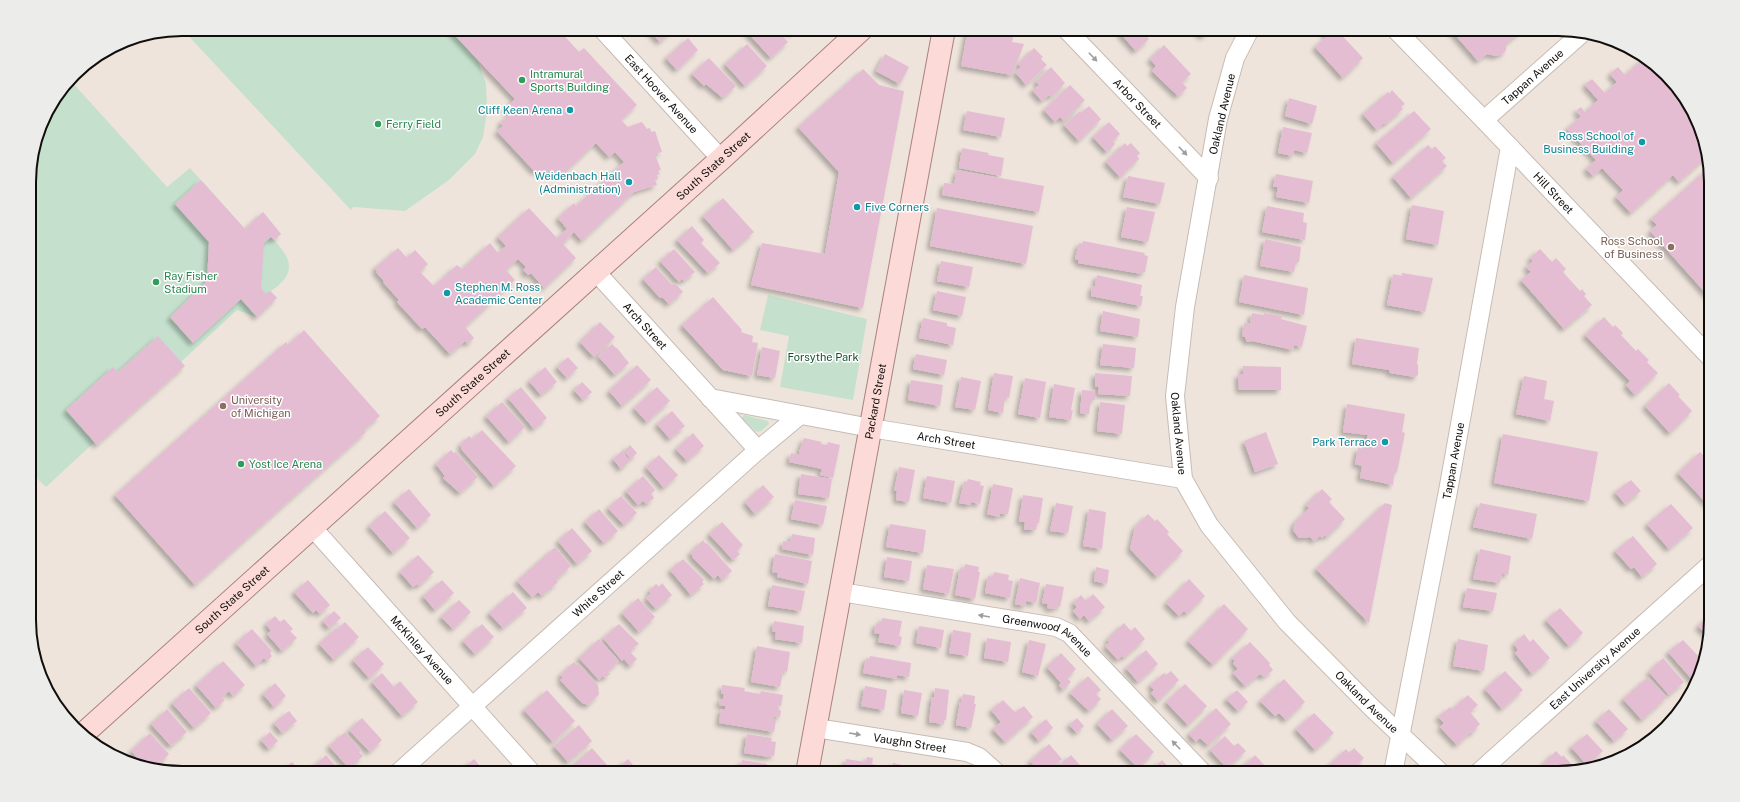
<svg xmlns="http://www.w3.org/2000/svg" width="1740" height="802" font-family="'Public Sans',sans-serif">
  <defs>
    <filter id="shadow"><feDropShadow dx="-3.5" dy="3.5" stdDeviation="2" flood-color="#0004"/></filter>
  </defs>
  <rect width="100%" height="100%" fill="#eee4dc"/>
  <g fill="#c5e1cd">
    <polygon points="182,29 449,29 478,61 486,84 487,111 483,137 475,154 449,180 405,211 353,207 351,210"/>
    <path d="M 71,81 L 167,187 L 190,168 L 245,229 L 263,212 L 281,234 L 274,240 C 293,260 296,274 271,291 L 277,298 L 257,317 L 237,310 L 46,487 L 30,472 L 29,172 L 45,115 Z"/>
    <polygon points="768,295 867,319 853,400 780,387 789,336 760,330"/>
    <polygon points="744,415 768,421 769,424 761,431 756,432 742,418"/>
    <polygon points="1416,764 1428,773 1405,773 1409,767"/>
  </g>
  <g fill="#e4bdd2" filter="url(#shadow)">
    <polygon points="449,29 558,29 579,52 584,48 637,105 621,120 628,127 642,122 647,129 650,128 651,132 655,131 662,152 655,154 661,170 658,171 660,174 657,175 658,179 655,180 657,185 634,192 582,241 574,232 563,244 576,258 544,288 531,273 528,275 523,270 526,267 518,259 506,270 515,280 465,327 474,338 468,344 465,341 450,354 425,327 422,329 397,302 399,300 383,282 384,281 376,272 377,271 375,268 398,248 407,258 415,250 428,264 420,272 434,286 457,265 462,269 490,243 498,253 506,246 498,237 529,208 557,238 567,229 558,218 574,203 576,206 624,162 615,152 609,157 596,143 564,173 534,171 497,131 503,126 500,123 511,113 506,108 515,99"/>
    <polygon points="650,29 674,29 660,42 649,30"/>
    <polygon points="750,29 776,29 788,42 771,58 747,32"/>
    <polygon points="787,29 797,29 791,34"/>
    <polygon points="968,29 1015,29 1012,42 1024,44 1012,75 961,66"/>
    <polygon points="1123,29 1144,29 1145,30 1143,32 1149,39 1136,51 1120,33"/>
    <polygon points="1195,29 1211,29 1203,37"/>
    <polygon points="1323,29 1336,29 1363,58 1343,78 1315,47 1327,36"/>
    <polygon points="1450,29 1524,29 1506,44 1506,50 1504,53 1496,56 1487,54 1478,61"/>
    <polygon points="688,38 698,50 677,70 666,58"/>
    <polygon points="747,44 767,66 745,86 725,64"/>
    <polygon points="1164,45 1191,74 1182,82 1187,88 1178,96 1152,71 1156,66 1150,59"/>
    <polygon points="1034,48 1043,57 1041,59 1047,65 1026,85 1015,72 1021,67 1018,64"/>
    <polygon points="885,54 909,67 900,84 876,71"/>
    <polygon points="1645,57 1651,61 1680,89 1699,124 1708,156 1679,182 1673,175 1631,213 1616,197 1623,190 1602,168 1593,176 1586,169 1596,160 1567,129 1581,116 1576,111 1581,107 1585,112 1598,100 1585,85 1588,82 1592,79 1605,93 1617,82 1610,74 1618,67 1625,75"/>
    <polygon points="709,58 736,86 723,98 706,84 704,86 692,74"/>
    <polygon points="1051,67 1065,83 1051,97 1049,95 1042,101 1032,90 1039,85 1036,81"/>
    <polygon points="863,69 879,85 904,91 863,308 751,285 762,243 825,254 839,172 798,127"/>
    <polygon points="1070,85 1085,100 1064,121 1060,117 1055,122 1044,110"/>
    <polygon points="1392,90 1405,104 1401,107 1403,109 1386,124 1384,123 1377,130 1363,114 1388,92 1389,94"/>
    <polygon points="1289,98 1317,106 1312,124 1285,116"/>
    <polygon points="1089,106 1101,119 1079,141 1064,125 1080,111 1081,113"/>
    <polygon points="967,111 1005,118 1001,137 963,130"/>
    <polygon points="1414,111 1431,129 1393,163 1376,143"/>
    <polygon points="1109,122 1120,134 1113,141 1115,144 1107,152 1093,137"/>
    <polygon points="1283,127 1312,133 1307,153 1294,150 1293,156 1278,153"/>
    <polygon points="1125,143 1127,146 1131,143 1140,153 1137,156 1139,159 1120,177 1106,162"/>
    <polygon points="1428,145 1432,149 1435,146 1446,158 1442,161 1447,166 1411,198 1393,177"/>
    <polygon points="962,148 989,153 988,155 1004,158 1001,176 959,168"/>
    <polygon points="957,170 1044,186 1039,212 942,195 944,183 954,184"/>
    <polygon points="1706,170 1710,175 1710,298 1650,231 1657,225 1651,219"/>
    <polygon points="1276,174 1313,181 1309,203 1276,197 1278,187 1273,187"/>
    <polygon points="1128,176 1165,183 1160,204 1123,197"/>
    <polygon points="201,180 245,229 263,212 281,234 274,240 271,237 264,243 261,288 266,294 270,291 277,298 257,317 241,299 193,343 170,317 207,281 209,242 175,204"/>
    <polygon points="723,198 754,232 733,250 703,216"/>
    <polygon points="1412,205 1444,211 1438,245 1406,239"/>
    <polygon points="1267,206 1304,213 1303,222 1307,223 1305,240 1262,232"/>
    <polygon points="1127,207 1155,212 1148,242 1121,237"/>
    <polygon points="937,208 1033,226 1026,264 930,246"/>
    <polygon points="692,226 704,240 701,243 720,263 708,273 677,240"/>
    <polygon points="1265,239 1301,247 1299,262 1296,262 1294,272 1260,266"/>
    <polygon points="1083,241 1145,253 1144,255 1148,256 1145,272 1142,272 1142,274 1078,263 1079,260 1075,259 1079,243 1082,244"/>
    <polygon points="674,249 695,272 684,281 682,279 679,282 660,261"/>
    <polygon points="1540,249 1552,262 1556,258 1566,269 1563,272 1580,291 1582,289 1586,294 1584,296 1592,305 1564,329 1521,280 1531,272 1526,267 1533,261 1530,258"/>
    <polygon points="941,261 973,267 969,287 937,281"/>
    <polygon points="656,267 672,285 675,283 683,292 669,304 662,297 660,298 643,279"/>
    <polygon points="1402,273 1433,278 1425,312 1387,305 1393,274 1402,276"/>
    <polygon points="1097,275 1142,285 1140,296 1143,296 1141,306 1091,296 1092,286 1095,286"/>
    <polygon points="1244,275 1308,288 1304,315 1239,302"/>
    <polygon points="937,291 966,297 962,316 933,310"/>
    <polygon points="713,297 742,330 741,332 753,336 752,342 758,343 752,376 723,370 682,325"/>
    <polygon points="1103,311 1140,319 1138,337 1100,331"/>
    <polygon points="1252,313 1264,315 1264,313 1282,316 1281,319 1307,326 1302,347 1294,345 1293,350 1252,341 1247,342 1245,337 1242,336 1244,323 1250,324"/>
    <polygon points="1604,317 1613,327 1615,325 1623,333 1621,335 1636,351 1638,349 1649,360 1647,362 1658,373 1635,395 1626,385 1630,381 1585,335"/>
    <polygon points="923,318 947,323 947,326 956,328 953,345 919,338"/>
    <polygon points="600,322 615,337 594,357 580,342"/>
    <polygon points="304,330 380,416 364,430 366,432 195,585 115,495 286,342 288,345"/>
    <polygon points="158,336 185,366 97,445 66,410 113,367 118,372"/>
    <polygon points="1356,338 1419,348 1417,363 1418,366 1418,375 1415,377 1390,373 1389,370 1352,364"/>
    <polygon points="612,344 616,348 617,348 629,363 615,375 598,356"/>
    <polygon points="1103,344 1136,348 1134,368 1100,365"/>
    <polygon points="762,347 780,351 775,378 757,375"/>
    <polygon points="916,354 947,360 944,375 913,369"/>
    <polygon points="568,357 578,368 567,378 557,367"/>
    <polygon points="637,365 651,380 622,406 609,391"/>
    <polygon points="1243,366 1281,367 1281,390 1239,390 1238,374 1243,374"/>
    <polygon points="545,367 557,382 541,395 529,381"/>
    <polygon points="994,373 1013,376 1009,398 1005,397 1003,413 988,410"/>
    <polygon points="1095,373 1132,376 1130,396 1098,394 1099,387 1095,386"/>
    <polygon points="1524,376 1547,381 1544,399 1554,401 1550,421 1516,414"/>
    <polygon points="961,377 981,381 975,410 955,407"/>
    <polygon points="1025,378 1046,382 1040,418 1018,414"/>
    <polygon points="911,380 943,385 940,406 908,400"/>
    <polygon points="582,382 592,392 583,400 574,390"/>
    <polygon points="1669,383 1680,395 1678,396 1692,411 1670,433 1645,406"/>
    <polygon points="1054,384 1075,388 1071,410 1073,410 1071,420 1049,417"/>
    <polygon points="521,387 547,418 534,429 508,398"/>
    <polygon points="657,387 670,401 647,422 634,408"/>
    <polygon points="1082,390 1095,391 1095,400 1091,400 1089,414 1080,413"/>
    <polygon points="502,402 525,427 509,442 486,416"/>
    <polygon points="1100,402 1125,405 1122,434 1097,431"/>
    <polygon points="1347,404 1405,414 1402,432 1405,433 1397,472 1394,474 1393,485 1360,478 1362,466 1355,464 1358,448 1365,449 1368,435 1343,432"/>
    <polygon points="672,411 685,426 670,439 657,424"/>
    <polygon points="482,430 516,466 494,486 461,449 462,448 460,445 469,436 472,439"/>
    <polygon points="1266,432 1278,464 1255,472 1244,441"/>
    <polygon points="693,433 704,446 687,461 676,449"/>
    <polygon points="1503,434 1598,452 1589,501 1494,483"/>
    <polygon points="804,438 822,442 821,444 827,445 828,442 840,445 833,478 820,475 822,469 789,462 791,453 800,455 799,452"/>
    <polygon points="630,445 637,453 631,459 624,451"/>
    <polygon points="451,450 454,453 456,452 478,477 460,493 443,478 445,476 436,464"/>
    <polygon points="622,451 630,461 621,469 613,459"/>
    <polygon points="1700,452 1711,463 1711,508 1678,473"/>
    <polygon points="659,455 678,475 664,488 646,467"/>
    <polygon points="899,467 915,470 909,502 896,500 897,491 894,491"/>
    <polygon points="801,474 832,479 829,498 798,494"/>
    <polygon points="643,476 655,490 651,494 654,498 647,504 643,501 638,505 626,491"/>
    <polygon points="927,476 955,481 951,503 923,498"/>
    <polygon points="968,479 981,482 980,485 984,486 980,504 971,502 971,505 959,503 964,482 967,482"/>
    <polygon points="1631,480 1641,491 1625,504 1615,492"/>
    <polygon points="993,484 1013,488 1008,514 1000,514 999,517 987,514"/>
    <polygon points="763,485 774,497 755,514 745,502"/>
    <polygon points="409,489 431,515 417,528 394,502"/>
    <polygon points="1322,489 1332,499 1329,502 1345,519 1327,537 1325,535 1322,538 1320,536 1314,541 1310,537 1303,538 1299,538 1293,530 1295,522 1309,508 1306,505"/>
    <polygon points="1023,495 1043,498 1039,523 1037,523 1036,530 1024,530 1025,522 1019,522"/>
    <polygon points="621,496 637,513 624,525 608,508"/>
    <polygon points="795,500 827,506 823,525 791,519"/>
    <polygon points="1056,503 1073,506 1068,533 1050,531"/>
    <polygon points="1385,503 1392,505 1369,623 1316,569"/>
    <polygon points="1480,503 1537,514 1532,539 1473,527"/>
    <polygon points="1671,504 1693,528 1669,549 1647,524"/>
    <polygon points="599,509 618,531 604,543 585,522"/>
    <polygon points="1089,509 1106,512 1102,549 1083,546"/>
    <polygon points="385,511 410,538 393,553 369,526"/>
    <polygon points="1148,514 1155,521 1157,519 1169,532 1167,534 1183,551 1157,577 1130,549 1135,527"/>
    <polygon points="722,522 743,545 737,551 740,554 733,560 709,534"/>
    <polygon points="890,524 926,530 923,553 886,547"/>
    <polygon points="572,528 592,551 577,564 558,541"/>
    <polygon points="792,534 815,538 813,555 782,549 783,541 790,542"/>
    <polygon points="1633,536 1657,564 1642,577 1634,567 1631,569 1615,551"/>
    <polygon points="703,540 706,544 707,543 732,571 722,580 718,575 714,579 692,557 693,556 690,553"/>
    <polygon points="555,547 571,566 556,580 558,582 542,596 538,592 532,597 517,581"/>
    <polygon points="1480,549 1511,556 1508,575 1502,573 1500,583 1473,579"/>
    <polygon points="775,554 812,561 808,584 777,577 778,573 772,572"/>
    <polygon points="418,555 434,572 419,586 417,584 413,587 400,572"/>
    <polygon points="887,557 912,561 909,581 884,577"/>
    <polygon points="683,559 704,580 702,582 704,584 691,595 670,570"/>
    <polygon points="965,564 979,567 978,572 980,572 975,599 955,595 960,568 964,569"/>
    <polygon points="927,565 954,569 949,594 923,589"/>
    <polygon points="1096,567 1109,570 1107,584 1094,581"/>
    <polygon points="994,572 1009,575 1008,580 1013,581 1010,598 985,593 988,576 993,577"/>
    <polygon points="1020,578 1040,583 1036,603 1026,601 1025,606 1015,604"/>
    <polygon points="1189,579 1205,596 1187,614 1184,611 1179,616 1166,603"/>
    <polygon points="308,580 330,605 320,614 316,610 313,613 294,592"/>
    <polygon points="442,580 454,593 435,610 423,596"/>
    <polygon points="662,583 672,595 656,609 646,598 651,593 649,591 656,584 659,587"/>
    <polygon points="1046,584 1064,587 1060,607 1056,606 1055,609 1047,608 1048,604 1042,603"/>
    <polygon points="772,585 805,591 801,611 768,606"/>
    <polygon points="1467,588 1497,593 1493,611 1463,607"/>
    <polygon points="513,592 527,608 503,628 489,613"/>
    <polygon points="1093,594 1105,607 1089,621 1084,615 1080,619 1073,611 1077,607 1073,603 1081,595 1086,601"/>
    <polygon points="638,598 655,617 639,632 622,613"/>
    <polygon points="459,600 471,612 453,629 441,617"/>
    <polygon points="1224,604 1248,629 1213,665 1188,641"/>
    <polygon points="1560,608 1583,633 1569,646 1546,620"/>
    <polygon points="334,611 341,618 329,628 323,621"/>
    <polygon points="1711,614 1711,620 1708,636 1698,626"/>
    <polygon points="275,616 280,622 284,619 293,629 290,631 297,638 282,651 267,634 271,631 266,624"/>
    <polygon points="882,618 902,621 899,636 902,637 900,646 878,642 880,634 874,633 876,623 881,624"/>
    <polygon points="774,621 804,626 802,643 775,639 776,632 772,631"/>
    <polygon points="345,622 359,637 334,660 319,644 336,628 337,629"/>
    <polygon points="1124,623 1131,631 1135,627 1145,639 1124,658 1122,656 1118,660 1105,646 1110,642 1107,640"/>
    <polygon points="482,624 494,637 475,654 463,641"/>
    <polygon points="619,624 639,644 633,648 631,653 637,659 630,666 624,659 622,661 603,638"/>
    <polygon points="919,626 944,630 941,648 916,643"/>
    <polygon points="252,629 272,651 270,653 272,656 267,661 264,658 256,666 236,643"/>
    <polygon points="953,630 971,633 968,656 949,653"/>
    <polygon points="1524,634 1530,642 1533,639 1550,658 1532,674 1515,653 1518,650 1514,644"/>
    <polygon points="987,638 1011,642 1008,662 984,658"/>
    <polygon points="599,639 619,661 608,672 610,674 605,678 603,676 599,680 579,658"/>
    <polygon points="1458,639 1488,645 1484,671 1453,666"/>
    <polygon points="1029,640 1046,644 1038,676 1022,672"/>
    <polygon points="1683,640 1703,661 1699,679 1695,683 1668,652"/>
    <polygon points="1250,642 1270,663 1269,665 1273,670 1264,677 1260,674 1245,686 1233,673 1238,669 1233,663 1235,661 1232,658"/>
    <polygon points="757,646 790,652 787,672 783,671 780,687 751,682"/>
    <polygon points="368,647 384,664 369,678 353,660"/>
    <polygon points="1146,650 1158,664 1138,682 1126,668"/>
    <polygon points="1061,653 1076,669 1067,678 1071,682 1063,690 1059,685 1061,683 1047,667"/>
    <polygon points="870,656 911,663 909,677 897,675 897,679 863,673 866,658 869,659"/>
    <polygon points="1663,658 1684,682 1669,695 1649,672"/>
    <polygon points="223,661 245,685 233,696 229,691 222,698 225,700 216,708 196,685"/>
    <polygon points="574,662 577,665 578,663 598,685 599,694 589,705 582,703 560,680 563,678 560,675"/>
    <polygon points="1171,671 1179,680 1158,701 1151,693 1154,690 1150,685 1164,673 1166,675"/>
    <polygon points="1505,671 1523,690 1502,709 1485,689"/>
    <polygon points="382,673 394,687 400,681 418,702 402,716 372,682"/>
    <polygon points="1088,676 1101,690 1096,694 1101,699 1089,711 1070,693"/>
    <polygon points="1648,677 1667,697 1642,720 1623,699"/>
    <polygon points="1284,679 1305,702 1286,720 1279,713 1275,716 1260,701"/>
    <polygon points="275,683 286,696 274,707 263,694"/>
    <polygon points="1185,684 1207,706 1188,725 1166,702"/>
    <polygon points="722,685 745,688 744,691 760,694 761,691 783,695 781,706 778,705 778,709 781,711 780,717 774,716 774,720 776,720 774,732 719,723 721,709 725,710 725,706 719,705 720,699 723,699 724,694 721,694"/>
    <polygon points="865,686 887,690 884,710 861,706"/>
    <polygon points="189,688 211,713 194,728 172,703"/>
    <polygon points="935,688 949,690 946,720 944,720 944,724 929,722 932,697 934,697"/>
    <polygon points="547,690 575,721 553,742 524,710"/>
    <polygon points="904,690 922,693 918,716 901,713"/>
    <polygon points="1237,690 1248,702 1238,711 1226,699"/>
    <polygon points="963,694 975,696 974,704 976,704 971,728 956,725 960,702 961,702"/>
    <polygon points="1468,695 1478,705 1470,712 1480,724 1475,729 1476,730 1472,733 1471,732 1457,745 1440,727 1444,723 1438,717 1450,707 1452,709"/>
    <polygon points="1003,700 1015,712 1024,706 1033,717 1005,742 993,729 1001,722 991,710"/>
    <polygon points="1216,708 1231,724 1208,745 1200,738 1196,742 1189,734"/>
    <polygon points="167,709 187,732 171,746 151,724"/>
    <polygon points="1112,709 1128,726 1112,740 1097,724"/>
    <polygon points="1609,709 1628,729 1614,741 1596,721"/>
    <polygon points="289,711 297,721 282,733 274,723"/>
    <polygon points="1314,713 1334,733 1315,750 1296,729"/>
    <polygon points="362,718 382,740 370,752 349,730"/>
    <polygon points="1077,718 1084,726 1077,733 1069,725"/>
    <polygon points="1046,719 1053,728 1039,741 1031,732"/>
    <polygon points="579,725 592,741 568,762 554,746"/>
    <polygon points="270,732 278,741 269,749 261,740"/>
    <polygon points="345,732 361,750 359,752 363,756 350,767 347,764 346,765 329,746"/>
    <polygon points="150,733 169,754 155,768 145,766 131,751"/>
    <polygon points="747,734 772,738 771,741 776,742 774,756 769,755 769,757 744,753"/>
    <polygon points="1136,734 1154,752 1138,768 1120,750"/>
    <polygon points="1587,734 1603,751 1587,765 1571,747"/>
    <polygon points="1225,736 1234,746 1238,743 1246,751 1227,768 1210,750"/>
    <polygon points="1049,744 1062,759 1046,773 1041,773 1030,761"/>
    <polygon points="592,748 607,765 598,773 578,773 572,766"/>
    <polygon points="1354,748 1364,758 1359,763 1362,766 1356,773 1321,773 1346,749 1349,753"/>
    <polygon points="1556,751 1562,757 1563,755 1578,771 1568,773 1548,773 1546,770 1548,768 1543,764"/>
    <polygon points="326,755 339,770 336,773 312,773 309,771"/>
    <polygon points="1071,755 1087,773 1050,773"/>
    <polygon points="1255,755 1267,768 1262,773 1236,773"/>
    <polygon points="867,757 873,758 872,764 876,765 875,773 844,773 846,759 866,762"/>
    <polygon points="474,759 486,773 458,773"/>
    <polygon points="628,759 640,773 612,773"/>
    <polygon points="742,760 767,764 766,773 740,773"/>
    <polygon points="1162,760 1174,773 1148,773"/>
    <polygon points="292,762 302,773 279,773"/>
    <polygon points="893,763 911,767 910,773 891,773"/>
  </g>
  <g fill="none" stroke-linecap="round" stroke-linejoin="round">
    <g stroke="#c6bcb4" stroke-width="20">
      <g id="minor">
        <path id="s1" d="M 602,29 L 721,159"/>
        <path id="s2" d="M 1066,29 L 1209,178"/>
        <path id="s3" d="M 1250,29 L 1235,58 L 1218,119 L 1185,307 L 1175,396 L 1183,479 L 1209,525 L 1287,622 L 1371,707 L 1441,773"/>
        <path id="s4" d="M 1395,29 L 1484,120 L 1710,357"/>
        <path id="s5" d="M 1484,120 L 1581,34"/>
        <path id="s6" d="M 596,272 L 758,450"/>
        <path id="s7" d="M 710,398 L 871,428 L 1183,479"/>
        <path id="s8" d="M 312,527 L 532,773"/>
        <path id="s9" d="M 841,592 L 1056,627 L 1069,633 L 1203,773"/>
        <path id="s10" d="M 816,728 L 967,752 L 979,757 L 997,773"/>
        <path id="s11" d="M 398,773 L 758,450 L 800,415"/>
        <path id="s12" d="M 1393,773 L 1448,491 L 1510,147"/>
        <path id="s13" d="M 1478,773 L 1711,564"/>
      </g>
    </g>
    <g stroke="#a8827e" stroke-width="24">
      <g id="major">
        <path id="s14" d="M 82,735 L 721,159 L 862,29"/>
        <path id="s15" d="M 807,773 L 944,29"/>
      </g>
    </g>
    <use href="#minor" stroke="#fff" stroke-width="18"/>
    <use href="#major" stroke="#fcdad7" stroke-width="22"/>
  </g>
  <defs><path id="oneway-solid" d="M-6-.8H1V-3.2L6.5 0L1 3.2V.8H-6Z"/></defs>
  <g fill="#9f9e9d">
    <use href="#oneway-solid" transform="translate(1093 57) rotate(46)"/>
    <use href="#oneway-solid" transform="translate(1183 151) rotate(46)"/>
    <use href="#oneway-solid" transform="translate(984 616) rotate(-170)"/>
    <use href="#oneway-solid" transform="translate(855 734) rotate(9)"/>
    <use href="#oneway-solid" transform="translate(1176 745) rotate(-134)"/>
  </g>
  <g fill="#2e9e5b" stroke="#fff" stroke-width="1.5">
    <circle cx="522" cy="80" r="4"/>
    <circle cx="378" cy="124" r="4"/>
    <circle cx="156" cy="282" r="4"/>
    <circle cx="241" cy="464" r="4"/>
  </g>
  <g fill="#0f9aa8" stroke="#fff" stroke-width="1.5">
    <circle cx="570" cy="110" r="4"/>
    <circle cx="1642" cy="142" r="4"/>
    <circle cx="629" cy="182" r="4"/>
    <circle cx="857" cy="207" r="4"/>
    <circle cx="447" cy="293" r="4"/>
    <circle cx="1385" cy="442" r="4"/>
  </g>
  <g fill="#8d6e63" stroke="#fff" stroke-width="1.5">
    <circle cx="1671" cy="247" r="4"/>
    <circle cx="223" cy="406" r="4"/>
  </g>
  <g text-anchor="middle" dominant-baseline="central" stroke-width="3" stroke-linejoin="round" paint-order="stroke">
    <g font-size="11" fill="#27864d" stroke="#fff" text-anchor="start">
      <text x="530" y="74">Intramural<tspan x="530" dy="13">Sports Building</tspan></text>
      <text x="386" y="124">Ferry Field</text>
      <text x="164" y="276">Ray Fisher<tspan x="164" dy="13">Stadium</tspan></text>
      <text x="249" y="464">Yost Ice Arena</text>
    </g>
    <g font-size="11" fill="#100d0a" stroke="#fff">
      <text stroke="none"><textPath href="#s5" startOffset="65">Tappan Avenue</textPath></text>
      <text stroke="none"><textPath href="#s1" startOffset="88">East Hoover Avenue</textPath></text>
      <text stroke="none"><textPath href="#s2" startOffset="103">Arbor Street</textPath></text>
      <text transform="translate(1222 114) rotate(-77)">Oakland Avenue</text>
      <text stroke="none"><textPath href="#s14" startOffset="850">South State Street</textPath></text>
      <text stroke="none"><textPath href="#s4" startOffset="228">Hill Street</textPath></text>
      <text stroke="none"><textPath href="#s6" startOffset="73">Arch Street</textPath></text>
      <text stroke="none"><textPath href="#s14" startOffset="526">South State Street</textPath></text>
      <text stroke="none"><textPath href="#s15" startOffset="378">Packard Street</textPath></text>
      <text stroke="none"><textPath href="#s3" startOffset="414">Oakland Avenue</textPath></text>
      <text stroke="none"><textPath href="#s7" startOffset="240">Arch Street</textPath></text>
      <text stroke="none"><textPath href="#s12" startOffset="318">Tappan Avenue</textPath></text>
      <text stroke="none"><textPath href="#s11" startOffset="269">White Street</textPath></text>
      <text stroke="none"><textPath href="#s14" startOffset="202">South State Street</textPath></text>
      <text stroke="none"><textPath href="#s9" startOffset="213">Greenwood Avenue</textPath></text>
      <text stroke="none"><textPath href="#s8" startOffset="165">McKinley Avenue</textPath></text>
      <text stroke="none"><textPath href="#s13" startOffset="157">East University Avenue</textPath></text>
      <text stroke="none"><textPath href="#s3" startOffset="750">Oakland Avenue</textPath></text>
      <text stroke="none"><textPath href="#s10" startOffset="95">Vaughn Street</textPath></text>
    </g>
    <g font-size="11" fill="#0d838f" stroke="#fff" text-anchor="end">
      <text x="562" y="110">Cliff Keen Arena</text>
      <text x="1634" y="136">Ross School of<tspan x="1634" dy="13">Business Building</tspan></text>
      <text x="621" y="176">Weidenbach Hall<tspan x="621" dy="13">(Administration)</tspan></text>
      <text x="865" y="207" text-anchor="start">Five Corners</text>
      <text x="455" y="287" text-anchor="start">Stephen M. Ross<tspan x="455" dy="13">Academic Center</tspan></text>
      <text x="1377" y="442">Park Terrace</text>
    </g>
    <g font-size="11" fill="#785e54" stroke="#fff" text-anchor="end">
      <text x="1663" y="241">Ross School<tspan x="1663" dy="13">of Business</tspan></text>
      <text x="231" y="400" text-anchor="start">University<tspan x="231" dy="13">of Michigan</tspan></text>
    </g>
    <g font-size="11" fill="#16502f" stroke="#fff">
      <text x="823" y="357">Forsythe Park</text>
    </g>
  </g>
  <path d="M0 0H1740V802H0ZM182 36H1558A146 146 0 0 1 1704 182V620A146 146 0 0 1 1558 766H182A146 146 0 0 1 36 620V182A146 146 0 0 1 182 36Z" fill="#ececeb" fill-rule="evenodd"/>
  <path fill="none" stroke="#100d0a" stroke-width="2" d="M182 36H1558A146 146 0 0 1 1704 182V620A146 146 0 0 1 1558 766H182A146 146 0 0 1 36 620V182A146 146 0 0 1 182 36Z"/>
</svg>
